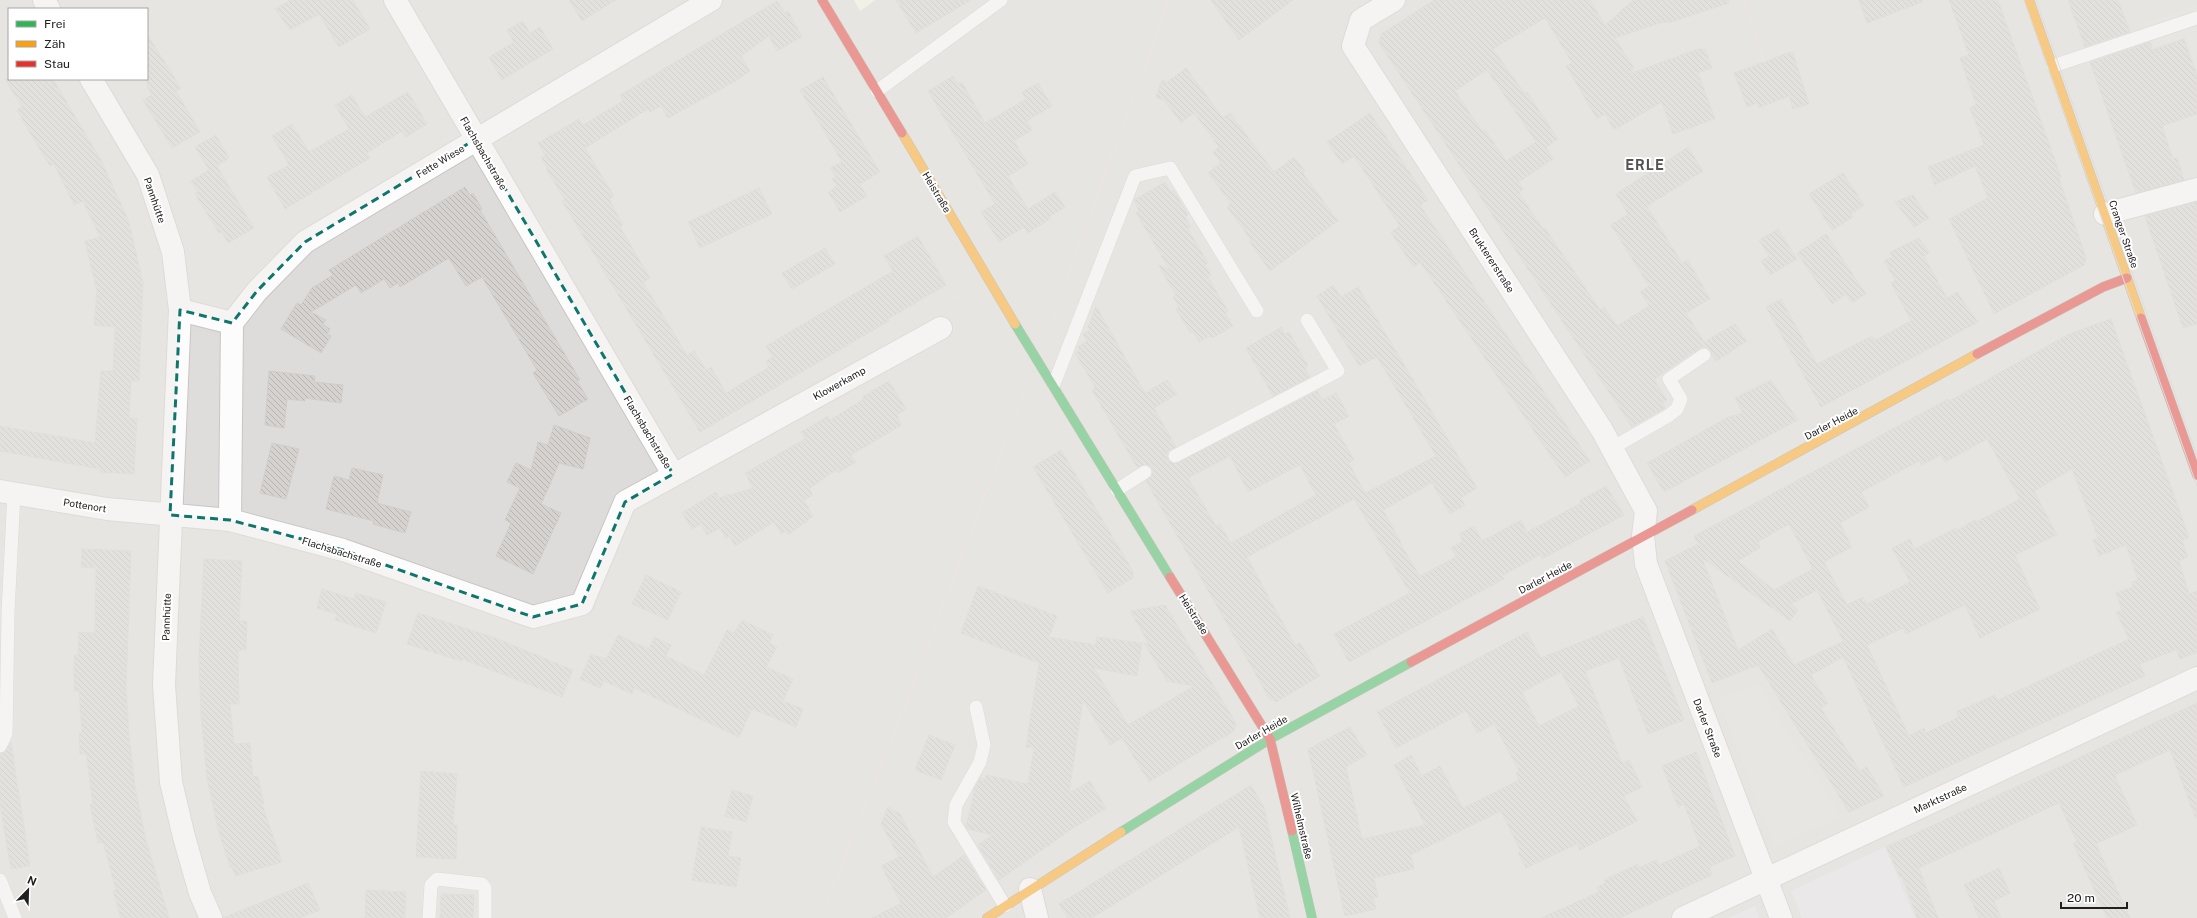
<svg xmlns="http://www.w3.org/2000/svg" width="2197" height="918" font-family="'Public Sans',sans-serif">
  <defs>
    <pattern id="building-back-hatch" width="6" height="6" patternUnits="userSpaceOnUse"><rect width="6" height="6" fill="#d6d2d0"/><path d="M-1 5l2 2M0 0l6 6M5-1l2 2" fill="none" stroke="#b7b4b2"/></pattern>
  </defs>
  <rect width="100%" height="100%" fill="#efece9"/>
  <path fill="#dedcda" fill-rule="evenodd" d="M 0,0 L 2197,0 L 2197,918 L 0,918 ZM 9,9 L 147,9 L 147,79 L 9,79 Z"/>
  <polygon fill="#f8f4e5" points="854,0 875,0 860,11"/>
  <g fill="#dfdddc">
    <polygon points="2197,5 2197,70 2185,36 2154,47 2145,23"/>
    <polygon points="190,329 219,336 219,514 182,509"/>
    <polygon points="1757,684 1841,816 1775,847 1718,698"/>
  </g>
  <g fill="#e4e3e8">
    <polygon points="1885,847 1915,918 1802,918 1791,891"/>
    <polygon points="1755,906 1759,918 1728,918"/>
  </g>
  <g fill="url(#building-back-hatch)" stroke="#d2cdca" fill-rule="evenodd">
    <polygon points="290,0 353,0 370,29 339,47 319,14 290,30 275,9"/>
    <polygon points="569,0 616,0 582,21"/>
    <polygon points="896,0 971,0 916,33"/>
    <polygon points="1211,0 1293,0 1239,40"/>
    <path d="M 1434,0 L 1590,0 L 1605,25 L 1633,0 L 1728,0 L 1729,3 L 1669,23 L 1663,22 L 1615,38 L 1634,68 L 1629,74 L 1698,49 L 1705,49 L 1712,68 L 1698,73 L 1715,119 L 1673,134 L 1662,102 L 1614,130 L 1605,114 L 1597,119 L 1566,66 L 1572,63 L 1545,18 L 1493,49 L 1525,94 L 1527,92 L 1558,139 L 1546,147 L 1553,159 L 1519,182 L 1523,189 L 1519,193 L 1543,229 L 1545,228 L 1600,310 L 1604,307 L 1617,326 L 1649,306 L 1640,292 L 1649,286 L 1611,225 L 1628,214 L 1616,194 L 1688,147 L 1703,171 L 1647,206 L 1682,263 L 1688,260 L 1710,299 L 1686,313 L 1704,342 L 1735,324 L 1747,341 L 1716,361 L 1707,347 L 1700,348 L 1664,372 L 1654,380 L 1667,400 L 1662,403 L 1665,408 L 1632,427 L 1379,43 L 1381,34 ZM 1487,70 L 1536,142 L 1506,161 L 1485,130 L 1482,131 L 1455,91 Z"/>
    <polygon points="1859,0 1922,0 1922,2 1867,23"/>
    <polygon points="1949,0 1998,0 2061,177 2059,178 2086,258 2084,265 1994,314 1949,219 1988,198 1975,166 1935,185 1928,167 1984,145 1970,108 1976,105 1960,58 1969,55"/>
    <polygon points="2068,0 2118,0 2130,32 2085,47"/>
    <polygon points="777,1 785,13 788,11 802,37 777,51 769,36 741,56 750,71 734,82 668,118 661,106 650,112 648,109 585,148 614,196 609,199 623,225 620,227 650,278 643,282 687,355 694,351 706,370 711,367 726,393 769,367 766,361 773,357 766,346 893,271 884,256 918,236 946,285 888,319 889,321 875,329 700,432 562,201 565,200 546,169 548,169 541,157 545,155 538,143 579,119 583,125 623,101 620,95"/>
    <polygon points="523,21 530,33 540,27 553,49 502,80 489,57 514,42 507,30"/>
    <polygon points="147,34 181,88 176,91 200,132 172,148 143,100 152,95 147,86"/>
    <polygon points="2184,39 2197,75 2197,114 2162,126 2173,159 2177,158 2184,180 2136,193 2090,62 2150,42 2152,50"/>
    <polygon points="1791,52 1793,53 1809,104 1793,109 1789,96 1759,108 1757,103 1747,107 1734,73"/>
    <polygon points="1186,68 1223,118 1230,113 1274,172 1294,157 1305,171 1303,173 1338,221 1270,271 1249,241 1251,240 1227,207 1231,203 1208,173 1221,163 1213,152 1219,147 1194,113 1181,123 1165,101 1156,97 1162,80 1167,82"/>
    <polygon points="953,76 958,84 962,82 985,123 1026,99 1022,92 1038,83 1052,106 1027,121 1032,130 1014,141 1028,164 1008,176 1028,209 1055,192 1065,207 1049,217 1050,219 1028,233 1024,227 999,242 981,212 995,204 928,91"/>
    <polygon points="823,77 880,172 860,184 867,196 840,212 828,192 837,186 832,179 836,177 830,168 842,162 800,90"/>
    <polygon points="5,79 53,79 102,162 129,222 143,283 139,381 131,381 129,418 137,418 134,474 100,472 100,469 0,451 0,426 95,443 101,371 113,371 115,327 94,325 97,292 85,241 100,237 83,201 74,205 54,164 50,166 27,128 17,110 22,107"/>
    <polygon points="408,92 427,124 406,137 402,131 367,153 370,158 285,209 267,177 289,165 272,136 292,124 309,152 349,129 335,105 352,95 365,117"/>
    <polygon points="1370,113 1428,200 1420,205 1590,461 1565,477 1420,262 1414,267 1398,244 1391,232 1400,226 1354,156 1342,164 1327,142"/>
    <polygon points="216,135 229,158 217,166 254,228 228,243 222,232 219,233 199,201 195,193 198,192 191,181 209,170 195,147"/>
    <polygon points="1843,173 1864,205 1851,214 1853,217 1832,230 1809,194"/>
    <polygon points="1165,182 1171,192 1174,191 1188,215 1185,217 1191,227 1188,229 1208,263 1205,265 1211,275 1208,277 1228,311 1225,313 1233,326 1212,338 1210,336 1199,342 1193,331 1190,333 1176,309 1179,307 1173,297 1176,295 1158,265 1169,269 1136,213 1139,211 1134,200"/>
    <polygon points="465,187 470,195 473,193 482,209 480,210 580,380 577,381 588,399 559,416 533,373 537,370 482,277 466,286 449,258 400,287 398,283 390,288 384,279 361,293 356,285 311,312 326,320 323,324 330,329 327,334 331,336 321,353 281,329 297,303 301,305 312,288 333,275 329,270"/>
    <polygon points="759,188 772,214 700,248 688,222"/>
    <polygon points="1913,195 1929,218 1914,227 1895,202"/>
    <polygon points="2197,202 2197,324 2183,328 2145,216"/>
    <polygon points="1778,229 1797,259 1770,275 1761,261 1769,256 1759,240"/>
    <polygon points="1826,234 1866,294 1852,303 1846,294 1832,304 1797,253"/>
    <polygon points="1919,238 1930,253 1924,256 1947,298 1957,292 1978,322 1821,407 1766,307 1781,299 1817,364 1872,336 1875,340 1911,321 1891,283 1895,280 1884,261 1892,257 1890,252"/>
    <polygon points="825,248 835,264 792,289 782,273"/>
    <path d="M 1333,285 L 1341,297 L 1358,287 L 1477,488 L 1461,498 L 1465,505 L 1450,514 L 1432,483 L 1383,510 L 1401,542 L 1400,543 L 1420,576 L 1456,557 L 1451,548 L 1463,541 L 1459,534 L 1474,526 L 1482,541 L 1521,520 L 1527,532 L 1581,503 L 1580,500 L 1606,486 L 1624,515 L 1542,559 L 1540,555 L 1502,576 L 1504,579 L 1349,662 L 1334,634 L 1410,593 L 1354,499 L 1323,516 L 1247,557 L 1295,645 L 1300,643 L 1320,676 L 1276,702 L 1269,698 L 1146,481 L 1152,475 L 1152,468 L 1148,465 L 1138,467 L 1135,464 L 1092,390 L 1095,387 L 1075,353 L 1080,350 L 1078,347 L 1087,341 L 1083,334 L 1090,330 L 1088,327 L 1096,306 L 1145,393 L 1167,380 L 1177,394 L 1154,408 L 1176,447 L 1168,451 L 1167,455 L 1168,460 L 1174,464 L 1317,391 L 1322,400 L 1336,393 L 1349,416 L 1334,424 L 1354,460 L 1349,463 L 1365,493 L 1436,456 L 1377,357 L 1359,366 L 1317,296 ZM 1230,456 L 1248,492 L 1300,465 L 1316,495 L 1231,543 L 1220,524 L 1216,526 L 1188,478 Z"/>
    <path d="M 2111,319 L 2189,537 L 2182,541 L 2188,557 L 2179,561 L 2189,594 L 2197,591 L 2197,652 L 2180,659 L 2176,650 L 2140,664 L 2145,676 L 1904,787 L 1843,657 L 1811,675 L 1828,703 L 1821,708 L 1860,771 L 1867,767 L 1884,796 L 1849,812 L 1758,665 L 1712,683 L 1665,561 L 1698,544 L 1694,536 L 1948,399 L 1949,401 L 2069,334 ZM 1987,439 L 2020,499 L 1976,522 L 1975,520 L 1957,530 L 1956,528 L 1915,549 L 1910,539 L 1892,548 L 1910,582 L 1867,604 L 1863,597 L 1847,605 L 1824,562 L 1852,547 L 1840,523 L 1869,507 L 1861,492 L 1919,461 L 1922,465 L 1941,455 L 1945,462 ZM 2072,469 L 2098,538 L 2093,540 L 2099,556 L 2126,545 L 2138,580 L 2132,582 L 2133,587 L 2116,593 L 2122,610 L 2116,612 L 2129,639 L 1998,700 L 1995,695 L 1956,712 L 1959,717 L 1926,733 L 1924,728 L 1909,736 L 1867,645 L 1903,628 L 1906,634 L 1965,605 L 1980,638 L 2040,609 L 2015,555 L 2057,535 L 2034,491 ZM 1789,524 L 1813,569 L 1774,590 L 1738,561 L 1760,548 L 1758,542 ZM 1702,558 L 1790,621 L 1798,610 L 1791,604 L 1817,590 L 1843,641 L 1794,665 L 1772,629 L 1738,650 Z"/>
    <polygon points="1281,327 1285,334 1289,332 1308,366 1305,368 1310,377 1273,396 1246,348"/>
    <polygon points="269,371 315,376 314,382 343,385 341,403 305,398 305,401 287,399 284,428 265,425"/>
    <polygon points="1771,380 1798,420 1664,492 1647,463 1728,417 1743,413 1735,398"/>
    <polygon points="889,381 906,409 897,415 902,425 851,455 856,462 838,473 836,470 809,489 813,495 804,500 813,516 808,519 809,520 788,535 786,531 781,534 774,522 735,546 729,536 726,539 720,528 707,535 701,524 692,529 682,513 716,492 719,498 753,488 745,473 805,439 801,432 828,416 830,420 864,399 862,397"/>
    <polygon points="554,425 590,438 583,469 559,463 548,489 541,504 561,513 533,574 496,556 511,523 505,520 520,488 507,482 516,463 531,470 538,442 548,445"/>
    <polygon points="272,443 299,449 286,499 260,493"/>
    <polygon points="1061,450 1133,571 1133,578 1108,593 1033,467"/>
    <polygon points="352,468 383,475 377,503 411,512 405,533 373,524 374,521 326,509 334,476 349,480"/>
    <polygon points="82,549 131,551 126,689 129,736 135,786 145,836 169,918 121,918 113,891 116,890 103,842 98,843 90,804 93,804 86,754 80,754 79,733 82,733 79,691 74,691 74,655 78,655 79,632 95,633 96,568 81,567"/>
    <polygon points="204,559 242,561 239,621 247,621 246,650 238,650 239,704 230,704 234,744 250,743 253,777 258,776 264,804 262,804 282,862 235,876 232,867 230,867 218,829 207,778 201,717 199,656"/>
    <polygon points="646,575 681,592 668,620 632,604"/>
    <polygon points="978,586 1057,616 1049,637 1096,645 1097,637 1142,643 1137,676 1094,668 1128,725 1194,686 1167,681 1144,643 1149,644 1130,611 1165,605 1236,723 1234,731 1149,782 1122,738 1110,745 1083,700 1069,793 1090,781 1106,808 1075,827 999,880 978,845 992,835 968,829 966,827 975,788 980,778 985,780 986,775 1028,784 1034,748 1026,747 1039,663 961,633"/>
    <polygon points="322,589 354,599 356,593 386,602 376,633 335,620 337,614 317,608"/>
    <polygon points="418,613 493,637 573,670 562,697 462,659 461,661 407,644"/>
    <path d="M 1643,617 L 1684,720 L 1648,734 L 1619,658 L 1585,671 L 1622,763 L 1629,760 L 1642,787 L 1624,796 L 1637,821 L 1580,850 L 1577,844 L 1526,868 L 1518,853 L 1521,852 L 1501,811 L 1411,855 L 1414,869 L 1374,878 L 1378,897 L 1373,898 L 1376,909 L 1345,916 L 1308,749 L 1350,727 L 1367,755 L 1346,767 L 1362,839 L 1425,825 L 1394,765 L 1411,755 L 1422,776 L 1440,766 L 1463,808 L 1519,780 L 1516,773 L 1519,771 L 1494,724 L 1477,733 L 1466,711 L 1396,748 L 1377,712 L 1527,632 L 1541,658 ZM 1561,672 L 1579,706 L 1539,726 L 1522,692 Z"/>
    <polygon points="742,620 773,635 769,643 777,647 766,667 793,679 783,701 803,709 796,727 752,709 739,737 634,688 632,694 604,681 600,688 580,679 591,654 606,659 618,635 649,649 654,637 671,645 666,656 704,675 727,630 734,633"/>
    <polygon points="2197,703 2197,817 2195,817 2170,750 2115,775 2137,825 2096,844 2130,918 2107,918 2073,843 2077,842 2059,803 1919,868 1938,918 1917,918 1902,876 1900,877 1886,847"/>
    <polygon points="929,735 955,745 941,780 915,770"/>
    <polygon points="11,742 30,866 11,869 0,805 0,754 5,752"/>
    <polygon points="1696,752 1735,856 1709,867 1712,875 1620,918 1541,918 1599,892 1597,887 1606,883 1604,880 1638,864 1639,868 1656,860 1659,865 1700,846 1684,804 1678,807 1662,766"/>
    <polygon points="421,771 457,774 453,825 457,825 456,859 416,857"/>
    <polygon points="1251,785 1264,807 1290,918 1260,918 1239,827 1092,918 1068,918 1059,904"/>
    <polygon points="732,790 753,796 746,822 725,816"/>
    <polygon points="888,807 900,814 933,877 964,855 986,890 946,918 872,918 901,903 881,866 899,857 881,824"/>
    <polygon points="701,827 732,832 728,856 741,858 736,887 692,880"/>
    <polygon points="1999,868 2010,893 1994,901 2001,918 1979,918 1964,885"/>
    <polygon points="308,883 320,910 300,918 223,918"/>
    <polygon points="366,890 406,892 405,918 365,918"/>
    <polygon points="441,894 474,895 473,918 440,918"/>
  </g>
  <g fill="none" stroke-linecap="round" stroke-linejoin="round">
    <g stroke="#c7c6c5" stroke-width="14">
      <g id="lane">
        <polyline points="2053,66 2197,18"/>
        <polyline points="877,91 1001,0"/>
        <polyline points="1054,384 1135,176 1170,168 1257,311"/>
        <polyline points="1612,448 1668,416 1677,409 1681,399 1669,379 1704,355"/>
        <polyline points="1175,456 1338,371 1307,320"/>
        <polyline points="1117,490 1145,472"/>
        <polyline points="976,707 984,745 980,762 956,805 954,822 1005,906"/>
        <polyline points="0,746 6,734 8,612 14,493"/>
        <polyline points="0,880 15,918"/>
        <polyline points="429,918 431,885 437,879 482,884 485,888 485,918"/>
      </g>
    </g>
    <g stroke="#c7c6c5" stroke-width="24">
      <g id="street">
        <polyline points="44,0 49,9"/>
        <polyline points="395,0 673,474"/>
        <polyline points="1394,0 1361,20 1353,46 1602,430 1646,511 1643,536 1646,564 1781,918"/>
        <polyline points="91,79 148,175 173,252 180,310 164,685 171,782 184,837 200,893 211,918"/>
        <polyline points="2105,214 2197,189"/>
        <polyline points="180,310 232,323 230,520"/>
        <polyline points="232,323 257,291 305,242 711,0"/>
        <polyline points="0,491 107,509 230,520 343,550 533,617 582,604 625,502 941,328"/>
        <polyline points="1030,889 1037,918"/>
        <polyline points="1683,918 2197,678"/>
      </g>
    </g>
    <g stroke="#9a9880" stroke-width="10">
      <g id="fast">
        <polyline points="1015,324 1170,577"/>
        <polyline points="1292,831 1312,918"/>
        <polyline points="1121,832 1270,739 1411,662"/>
      </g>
    </g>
    <g stroke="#9a9880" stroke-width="10">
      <g id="slow">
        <polyline points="2029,0 2141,318"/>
        <polyline points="902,133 1015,324"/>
        <polyline points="1692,510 1977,354"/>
        <polyline points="987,918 1121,832"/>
      </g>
    </g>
    <g stroke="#9a9880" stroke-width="10">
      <g id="jam">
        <polyline points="822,0 902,133"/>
        <polyline points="2141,318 2197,475"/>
        <polyline points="1977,354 2103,287 2127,278"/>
        <polyline points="1170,577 1270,739 1292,831"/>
        <polyline points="1411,662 1692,510"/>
      </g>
    </g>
    <g stroke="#ecd9da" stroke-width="2.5" stroke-dasharray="2 2" stroke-linecap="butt">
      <polyline points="1745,0 1743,1 1764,63"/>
      <polyline points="947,307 948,303 969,288"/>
      <polyline points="1047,334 1169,0"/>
      <polyline points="821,918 908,698 1027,385"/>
    </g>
    <use href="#lane" stroke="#fdfcfc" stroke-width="13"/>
    <use href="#street" stroke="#fdfcfc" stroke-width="22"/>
    <use href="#fast" stroke="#30b455" stroke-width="9"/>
    <use href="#slow" stroke="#ff9f0a" stroke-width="9"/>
    <use href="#jam" stroke="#e5322d" stroke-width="9"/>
    <g stroke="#cbcbca" stroke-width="1">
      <polyline points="2024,0 2197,486"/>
      <polyline points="2036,0 2197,456"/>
    </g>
  </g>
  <path d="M0 0H2197V918H0ZM 476,139 L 673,474 L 625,502 L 582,604 L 533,617 L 343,550 L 230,520 L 170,515 L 180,310 L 232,323 L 257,291 L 305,242 Z" fill="#efece9" fill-opacity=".55" fill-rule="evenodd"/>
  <path fill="none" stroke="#0f766e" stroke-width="3" stroke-dasharray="8 5" stroke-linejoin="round" d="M 476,139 L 673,474 L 625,502 L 582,604 L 533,617 L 343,550 L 230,520 L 170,515 L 180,310 L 232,323 L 257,291 L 305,242 Z"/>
  <g text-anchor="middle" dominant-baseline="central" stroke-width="4" stroke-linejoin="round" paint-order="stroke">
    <g font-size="10" fill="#202020" stroke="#fff">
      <text transform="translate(484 153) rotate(60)">Flachsbachstraße</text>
      <text transform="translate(440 161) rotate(-31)">Fette Wiese</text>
      <text transform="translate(937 192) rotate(59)">Heistraße</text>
      <text transform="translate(155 200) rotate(71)">Pannhütte</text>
      <text transform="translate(2124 234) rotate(71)">Cranger Straße</text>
      <text transform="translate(1492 260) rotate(57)">Bruktererstraße</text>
      <text transform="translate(839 383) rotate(-29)">Klowerkamp</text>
      <text transform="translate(1831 423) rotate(-28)">Darler Heide</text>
      <text transform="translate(648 432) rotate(59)">Flachsbachstraße</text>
      <text transform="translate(85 505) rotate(9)">Pottenort</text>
      <text transform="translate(342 552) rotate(17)">Flachsbachstraße</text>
      <text transform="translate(1545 577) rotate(-28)">Darler Heide</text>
      <text transform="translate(1194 614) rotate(58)">Heistraße</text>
      <text transform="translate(166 617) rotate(-88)">Pannhütte</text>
      <text transform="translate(1708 728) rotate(69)">Darler Straße</text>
      <text transform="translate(1261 732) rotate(-30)">Darler Heide</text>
      <text transform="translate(1940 798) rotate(-25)">Marktstraße</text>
      <text transform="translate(1302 826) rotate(77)">Wilhelmstraße</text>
    </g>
    <g font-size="14" font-weight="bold" letter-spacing="1" fill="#535353" stroke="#fff">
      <text x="1645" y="165">ERLE</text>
    </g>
  </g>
  <rect x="8" y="8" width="140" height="72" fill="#ffffff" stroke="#a6a6a6"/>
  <rect x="16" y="21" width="20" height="6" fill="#30b455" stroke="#a6a6a6"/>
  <text x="44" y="28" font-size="12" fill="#202020">Frei</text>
  <rect x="16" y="41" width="20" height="6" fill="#ff9f0a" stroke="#a6a6a6"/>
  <text x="44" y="48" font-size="12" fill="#202020">Zäh</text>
  <rect x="16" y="61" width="20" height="6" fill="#e5322d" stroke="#a6a6a6"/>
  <text x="44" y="68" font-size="12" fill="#202020">Stau</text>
  <g transform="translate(28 890) rotate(23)" stroke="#ffffff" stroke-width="3" paint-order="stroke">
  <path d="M0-3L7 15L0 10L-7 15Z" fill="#202020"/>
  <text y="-6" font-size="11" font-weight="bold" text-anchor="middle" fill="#202020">N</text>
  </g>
  <path d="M2061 902v6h66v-6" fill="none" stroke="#202020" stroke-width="2"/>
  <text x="2067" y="902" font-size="12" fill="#202020" stroke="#ffffff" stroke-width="3" paint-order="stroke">20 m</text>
</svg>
